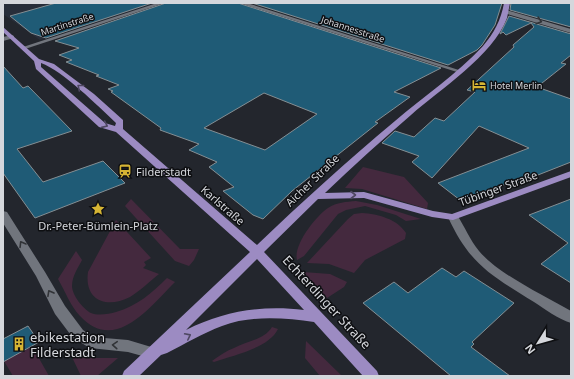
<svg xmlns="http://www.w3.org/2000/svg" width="574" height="379" font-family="'Noto Sans',sans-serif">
  <rect width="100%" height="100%" fill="#23262d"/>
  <polygon fill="#282e3a" points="3,3 156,3 40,40 3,14"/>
  <g fill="#44293e">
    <polygon points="363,167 404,177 428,203 427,209 362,189 345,188"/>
    <polygon points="131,199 180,249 199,249 194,260 189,266 175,261 125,206"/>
    <path d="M 356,201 L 377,205 L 421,219 L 406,221 L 396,215 L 365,206 L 346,210 L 338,214 L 304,256 L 297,260 C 293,245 316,216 328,208 C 337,202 346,202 356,201 Z"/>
    <path d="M 362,213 C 378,214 397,219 406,233 L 405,239 L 365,260 L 354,273 L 329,264 L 307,263 L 348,219 L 354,214 Z"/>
    <path d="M 116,220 L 151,258 L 144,262 L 146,265 L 143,268 L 159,274 C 150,281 140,291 130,297 C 107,309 84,301 88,272 Z"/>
    <path d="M 76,251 L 82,260 C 78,268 72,276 72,286 C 72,295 83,309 91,313 C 98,316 109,314 116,312 C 137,306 152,293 167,278 L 175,282 C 150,307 115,354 80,316 C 71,307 65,291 58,279 Z"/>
    <polygon points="303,272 330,274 347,282 344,287 327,298"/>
    <path d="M 272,327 L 278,329 C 269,348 234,355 214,362 L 212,361 C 219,356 226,351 234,348 C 247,341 264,340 272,327 Z"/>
    <polygon points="306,341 342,376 320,376 305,358"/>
    <polygon points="32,346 49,376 13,376 4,361"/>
    <polygon points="71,355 85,358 118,358 97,376 81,376"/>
  </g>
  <g fill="#1f5b76" stroke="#848e93" fill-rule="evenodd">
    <polygon points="56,3 152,3 46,38 31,33 10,16"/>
    <path d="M 166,3 L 238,3 L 441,68 L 394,92 L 410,97 L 375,122 L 378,123 L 292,191 L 263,219 L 253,215 L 223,191 L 234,187 L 209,167 L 217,162 L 189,150 L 199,144 L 160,130 L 161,128 L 111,92 L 113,91 L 108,89 L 119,85 L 96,76 L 99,75 L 66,62 L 72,60 L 59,55 L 79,48 L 55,41 ZM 264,93 L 317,114 L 265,150 L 204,128 Z"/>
    <polygon points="252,3 502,3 495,25 482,45 477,50 448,65"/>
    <polygon points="511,3 571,3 571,27 510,10"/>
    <polygon points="509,16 571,34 571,55 561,63 566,64 537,87 571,99 571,162 515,184 512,182 460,200 438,183 529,148 479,126 432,178 412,162 419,156 382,143 395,131 414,137 435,118 444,121 475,92 467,90 514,47 513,45 534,27 531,23 506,35 503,32 500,34"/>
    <polygon points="3,66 23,88 28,86 72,131 17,149 43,182 103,161 125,183 35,218 3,173"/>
    <polygon points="571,199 571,283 541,264 568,243 529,215"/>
    <polygon points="442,268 456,277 464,271 514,303 472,342 474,344 471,347 510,376 451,376 363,303 394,282 408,293"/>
    <polygon points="28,326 39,342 3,362 3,339"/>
  </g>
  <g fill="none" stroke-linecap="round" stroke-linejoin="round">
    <g fill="#71757d" fill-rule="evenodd">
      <polygon points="157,3 165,3 25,49 20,48"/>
      <polygon points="239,3 247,3 462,71 457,72"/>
      <polygon points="506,10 571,29 571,33 504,13 504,11"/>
      <polygon points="12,35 14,36 14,38 3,41 3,37"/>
      <polygon points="3,211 7,212 45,272 65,306 83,330 93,337 128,340 158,349 160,353 158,357 153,359 128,352 90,348 73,338 55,314 36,276 3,223"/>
      <path d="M 453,214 L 457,215 C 465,227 470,240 479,251 C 498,274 545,296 571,311 L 571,323 C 558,319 545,309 534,302 C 491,275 470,265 448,217 Z"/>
    </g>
    <path fill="#9c8bc2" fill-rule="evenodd" d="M 504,3 L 510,3 C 509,8 508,13 507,18 C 493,56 440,89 411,115 C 382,140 353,166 325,193 L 364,192 L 433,211 L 452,214 L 571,171 L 571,177 L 453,220 L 432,217 L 364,198 L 318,199 L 264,252 L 377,371 L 379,376 L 363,376 L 314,322 C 285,318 251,315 222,326 C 203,333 185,344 167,353 L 161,355 L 139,376 L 122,376 L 124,371 L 250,252 L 116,132 L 99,127 L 36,69 L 34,61 L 3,32 L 3,27 L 39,59 L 54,64 L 94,94 L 123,120 L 123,129 L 257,245 C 302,202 347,161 395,121 C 424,96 457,74 483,46 C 494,33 501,20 504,3 ZM 41,63 C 63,71 98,106 116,123 L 115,126 L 105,123 L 41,67 ZM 257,259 L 304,310 C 262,305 224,311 186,330 Z"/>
  </g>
  <defs><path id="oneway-chevron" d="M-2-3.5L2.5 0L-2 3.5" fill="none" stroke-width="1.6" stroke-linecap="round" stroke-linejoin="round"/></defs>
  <g stroke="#313337">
    <use href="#oneway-chevron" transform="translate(539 21) rotate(17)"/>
    <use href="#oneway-chevron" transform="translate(22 244) rotate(-121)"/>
    <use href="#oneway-chevron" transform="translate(50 293) rotate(-119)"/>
    <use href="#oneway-chevron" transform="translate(115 345) rotate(-176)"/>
  </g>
  <g stroke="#4e4761">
    <use href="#oneway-chevron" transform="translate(80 87) rotate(-141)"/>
    <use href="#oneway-chevron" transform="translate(105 125) rotate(24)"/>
    <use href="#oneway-chevron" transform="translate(353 195)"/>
    <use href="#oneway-chevron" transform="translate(188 336) rotate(-27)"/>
  </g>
  <defs>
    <g id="hotel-bare" transform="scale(1.08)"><path d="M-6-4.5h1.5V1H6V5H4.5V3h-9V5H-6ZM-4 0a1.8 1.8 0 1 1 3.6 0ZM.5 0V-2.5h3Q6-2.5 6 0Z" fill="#d6b534" stroke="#0e0f12" stroke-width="2.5" paint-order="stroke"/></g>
    <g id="station-bare" transform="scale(1.08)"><path d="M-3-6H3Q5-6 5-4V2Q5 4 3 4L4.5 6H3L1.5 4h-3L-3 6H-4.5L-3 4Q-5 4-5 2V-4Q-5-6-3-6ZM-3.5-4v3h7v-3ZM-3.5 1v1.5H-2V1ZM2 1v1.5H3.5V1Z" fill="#d6b534" stroke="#0e0f12" stroke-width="2.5" paint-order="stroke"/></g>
    <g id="sight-bare" transform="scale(1.08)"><path d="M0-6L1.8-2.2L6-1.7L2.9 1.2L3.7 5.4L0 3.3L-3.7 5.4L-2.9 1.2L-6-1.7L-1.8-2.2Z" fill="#d6b534" stroke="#0e0f12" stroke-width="2.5" paint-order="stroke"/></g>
    <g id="building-bare" transform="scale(1.08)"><path d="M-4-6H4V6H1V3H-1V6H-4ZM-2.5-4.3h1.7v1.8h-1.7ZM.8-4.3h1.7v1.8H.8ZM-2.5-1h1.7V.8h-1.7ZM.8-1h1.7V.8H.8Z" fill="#d6b534" stroke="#0e0f12" stroke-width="2.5" paint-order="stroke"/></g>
  </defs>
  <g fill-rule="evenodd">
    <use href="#hotel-bare" x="479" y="85"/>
    <use href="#station-bare" x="125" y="171"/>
    <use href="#sight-bare" x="98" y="209"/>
    <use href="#building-bare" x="19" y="344"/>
  </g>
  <g text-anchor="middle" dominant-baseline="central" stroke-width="3" stroke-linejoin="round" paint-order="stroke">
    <g font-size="9" fill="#d5d7dc" stroke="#0e0f12">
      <text transform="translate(67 24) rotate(-18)">Martinstraße</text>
      <text transform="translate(353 29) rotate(18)">Johannesstraße</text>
    </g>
    <g font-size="9" fill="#d5d7dc" stroke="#0e0f12" text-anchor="start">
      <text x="490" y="85">Hotel Merlin</text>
    </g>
    <g font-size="11" fill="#d5d7dc" stroke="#0e0f12" text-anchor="start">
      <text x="136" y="171">Filderstadt</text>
      <text x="98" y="225" text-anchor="middle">Dr.-Peter-Bümlein-Platz</text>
    </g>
    <g font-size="11" fill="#d5d7dc" stroke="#0e0f12">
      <text transform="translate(312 180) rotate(-44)">Aicher Straße</text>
      <text transform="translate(498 188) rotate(-20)">Tübinger Straße</text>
      <text transform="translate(223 205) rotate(41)">Karlstraße</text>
    </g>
    <g font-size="13" fill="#d5d7dc" stroke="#0e0f12">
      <text transform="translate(327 302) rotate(47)">Echterdinger Straße</text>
    </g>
    <g font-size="13" fill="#d5d7dc" stroke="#0e0f12" text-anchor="start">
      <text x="30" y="337">ebikestation<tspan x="30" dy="15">Filderstadt</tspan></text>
    </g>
  </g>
  <rect width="574" height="379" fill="none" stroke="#d5d7dc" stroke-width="8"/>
  <g transform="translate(538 343) rotate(233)" stroke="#0e0f12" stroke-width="3" paint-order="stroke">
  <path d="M0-3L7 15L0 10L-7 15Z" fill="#d5d7dc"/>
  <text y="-6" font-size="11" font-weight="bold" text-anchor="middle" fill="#d5d7dc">N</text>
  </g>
</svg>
